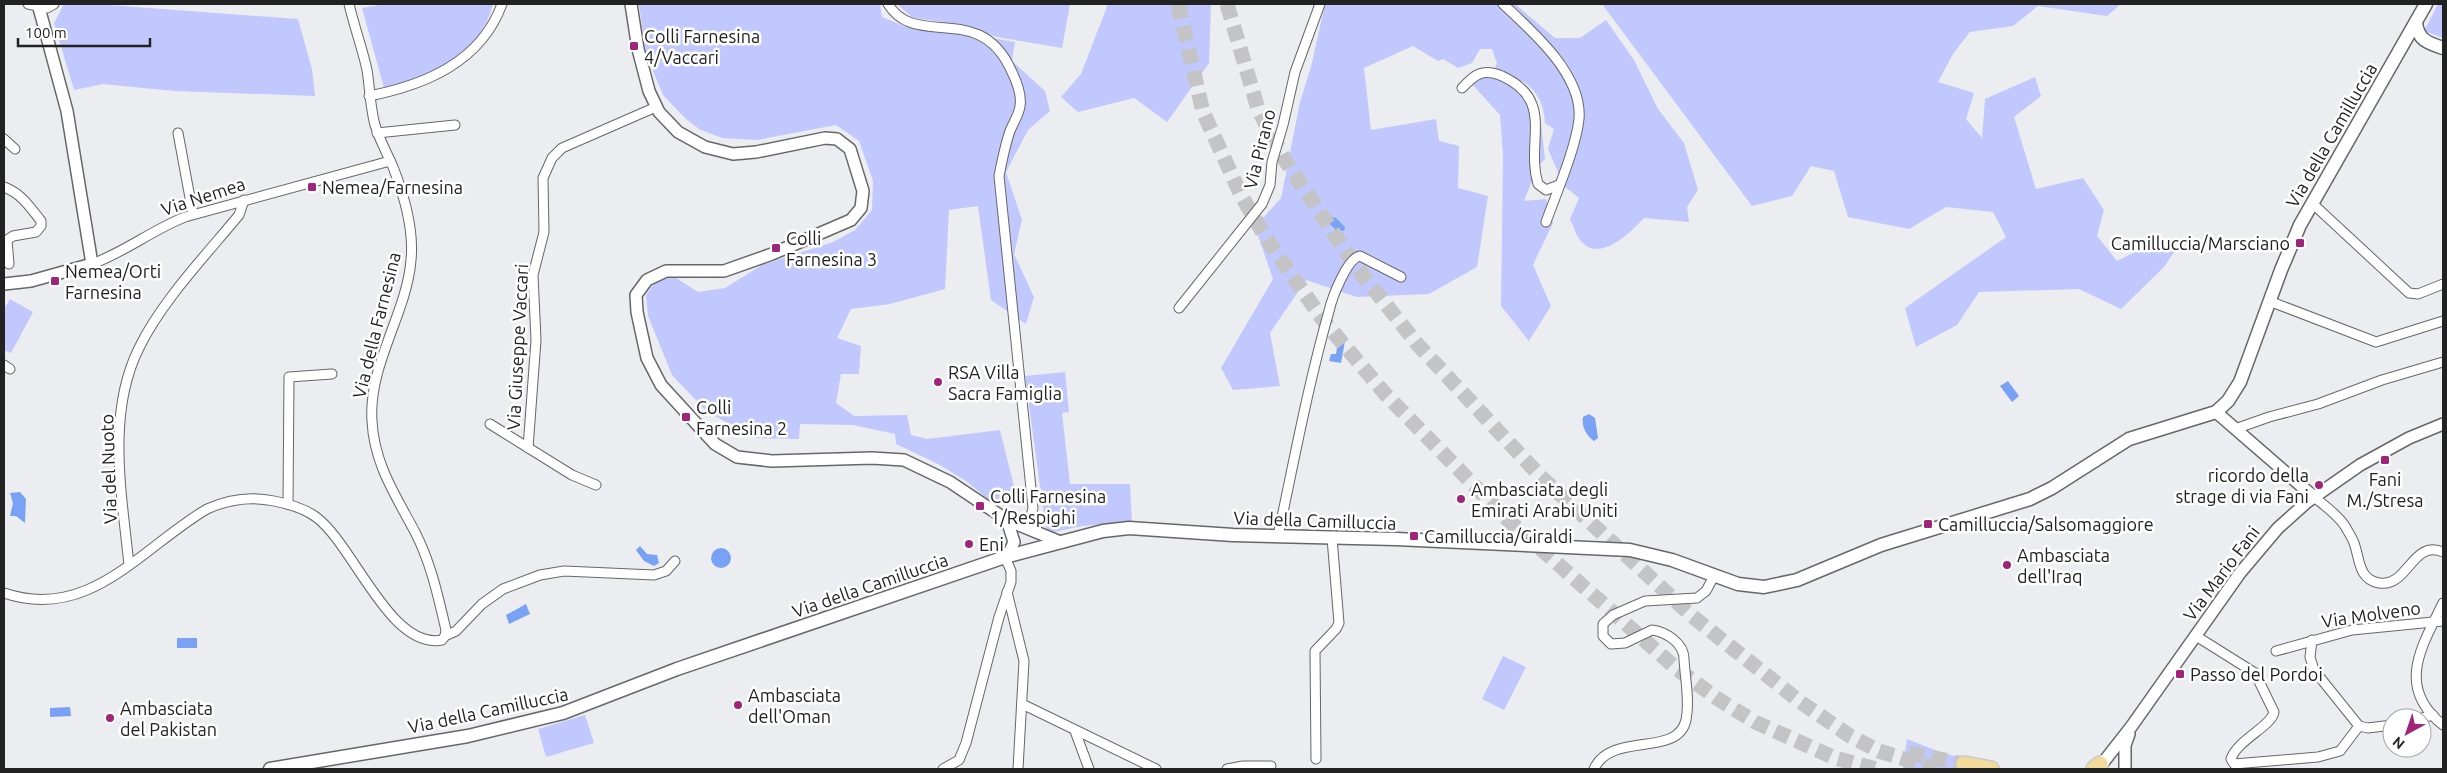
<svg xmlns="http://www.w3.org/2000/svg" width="2447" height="773" font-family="Ubuntu,sans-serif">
  <rect width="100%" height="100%" fill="#ecedf0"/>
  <g fill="#c1c8fd">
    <polygon points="64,4 96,4 298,19 312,69 315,96 174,91 103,84 74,90 54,23"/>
    <path d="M 386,4 L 493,4 C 481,54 431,77 384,88 L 362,8 Z"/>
    <polygon points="639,4 880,4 882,17 904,26 951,31 1015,42 1012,61 1045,91 1050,111 1028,130 1006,172 1022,220 1014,254 1034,297 1026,324 991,300 978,206 949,210 945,289 890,304 851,309 837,338 861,346 859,374 841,374 836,403 854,416 907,415 911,435 927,439 1000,430 1018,502 989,500 966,481 938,464 896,444 895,434 853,425 800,424 799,439 756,438 707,412 672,375 648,316 646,295 656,281 673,276 698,292 725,288 762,265 833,242 855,230 872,210 873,181 859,141 836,125 757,140 722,138 699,129 686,119 663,95 646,54"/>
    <polygon points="897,4 1070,4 1062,48 997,37 960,24 913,18"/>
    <polygon points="1108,4 1211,4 1209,63 1167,122 1134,98 1078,112 1061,97 1081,74"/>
    <path d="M 1325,4 L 1515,4 L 1555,38 L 1580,38 L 1606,20 L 1634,60 L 1658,109 L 1684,143 L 1698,190 L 1687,207 L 1689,222 L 1644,218 C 1630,233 1596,267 1578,237 C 1575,232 1573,225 1570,219 L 1579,198 L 1564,186 L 1548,149 L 1554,129 L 1545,123 C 1544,105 1538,91 1522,81 L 1518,93 L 1539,107 L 1545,159 L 1538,166 L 1524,201 L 1546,199 L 1553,223 L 1533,265 L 1551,306 L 1529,341 L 1501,306 L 1503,156 L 1500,115 L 1469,81 L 1494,71 L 1497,63 L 1492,49 L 1480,49 L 1472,63 L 1458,68 L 1443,59 L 1438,61 L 1413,46 L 1364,68 L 1371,130 L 1436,119 L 1439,141 L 1459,146 L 1458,188 L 1488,196 L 1477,267 L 1429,294 L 1357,297 L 1306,280 L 1270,333 L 1280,386 L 1233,390 L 1221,368 L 1273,279 L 1255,227 L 1281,198 L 1300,102 L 1311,67 Z"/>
    <polygon points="1602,4 2121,4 2107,16 2038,6 2013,26 1970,32 1953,54 1938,82 1974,93 1966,119 1982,138 1985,99 2035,77 2041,96 2014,117 2036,189 2083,178 2104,210 2097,236 2117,261 2147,246 2177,248 2164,267 2121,309 2079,289 1979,292 1957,325 1916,347 1905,308 2006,237 1993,212 1946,207 1909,229 1848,217 1834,171 1811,166 1792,196 1752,206"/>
    <polygon points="2438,4 2443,4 2443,38 2427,32 2425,29"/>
    <polygon points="10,299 33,312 11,353 4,350 4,309"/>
    <polygon points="1065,372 1069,412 1062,413 1070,484 1130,484 1132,522 1082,526 1054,532 1046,530 1025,376"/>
    <polygon points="1503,656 1526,667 1504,710 1482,699"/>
    <polygon points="585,715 594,743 546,757 538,729"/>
    <polygon points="1907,739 1940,752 1965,759 1967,769 1903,769"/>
  </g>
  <g fill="#7aa2f4">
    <polygon points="1326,216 1336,218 1345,227 1344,231 1340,230 1335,235 1335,229 1325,219"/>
    <polygon points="1338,340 1345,341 1341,363 1329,361 1331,354 1336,354"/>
    <polygon points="2008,381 2019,396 2012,402 2000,386"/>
    <path d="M 1589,414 L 1595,418 L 1598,438 L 1594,441 C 1587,437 1581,426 1583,417 Z"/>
    <polygon points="20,492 26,499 25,523 16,516 10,516 13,503 10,493"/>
    <polygon points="640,546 647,554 657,555 659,563 654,566 644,561 636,550"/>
    <circle cx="721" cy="558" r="10"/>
    <polygon points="526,604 530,614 509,624 506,615"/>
    <rect x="177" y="638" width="20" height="10"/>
    <polygon points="70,707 71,716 50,717 50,708"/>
  </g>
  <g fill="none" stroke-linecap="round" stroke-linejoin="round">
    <g stroke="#c4c4c7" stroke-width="15" stroke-dasharray="15 8" stroke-linecap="butt">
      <polyline points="1178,4 1203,112 1241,195 1266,238 1323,320 1387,396 1507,519 1677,669 1718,699 1755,722 1835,758 1876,769"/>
      <polyline points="1227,4 1258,109 1285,160 1354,264 1418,345 1540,476 1692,616 1799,701 1850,736 1879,751 1936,769"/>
      <polyline points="1909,753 1964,764"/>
    </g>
    <g stroke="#67676a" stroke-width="11">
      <g id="minor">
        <polyline points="28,4 47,8 54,4"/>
        <path d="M 349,4 C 354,26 362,47 367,70 C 370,88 370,107 375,125 C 380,141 387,153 393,167 C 404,195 414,230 411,260 C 407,313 368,365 372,421 C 374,464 396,496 415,532 C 431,563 438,596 446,630 L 445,636"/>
        <path d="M 888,4 C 916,50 979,0 1011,70 C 1016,80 1022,95 1020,106 C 1019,115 1013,123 1010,131 C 1005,145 1002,161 999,176 L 1033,508 L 1031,516 L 1024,525"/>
        <path d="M 1503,4 C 1532,31 1583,75 1579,119 C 1576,148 1556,194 1546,222"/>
        <path d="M 1462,88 C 1475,74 1483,68 1502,76 C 1556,101 1525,141 1538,184 L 1546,190 L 1559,185"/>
        <path d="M 369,96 C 425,85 481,62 502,4"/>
        <polyline points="178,133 193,214"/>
        <polyline points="377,133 455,125"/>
        <polyline points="4,139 15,149"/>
        <path d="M 4,187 C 22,194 29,206 41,221 L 41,226 L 36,232 L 13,236 L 7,240 L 9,264"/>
        <polyline points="2312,203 2409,293 2418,294 2443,284"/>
        <path d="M 92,264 C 125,252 152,230 185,217 L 390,161"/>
        <polyline points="2269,301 2376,342 2443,321"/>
        <polyline points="1179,308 1262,204 1270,185 1272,162 1283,125 1295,72 1320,4"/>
        <polyline points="4,365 10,369"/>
        <polyline points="490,424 572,475 596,485"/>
        <polyline points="2235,429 2269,417 2318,404 2382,380 2443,362"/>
        <polyline points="528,448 536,340 533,275 544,232 543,178 552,158 562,148 656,107"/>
        <path d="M 2314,497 C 2325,506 2337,514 2345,526 C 2348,532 2352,537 2354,543 C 2360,559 2358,579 2379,583 C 2408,588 2412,539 2443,552"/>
        <polyline points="288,504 289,377 332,374"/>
        <path d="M 1278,536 C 1294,461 1308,385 1329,311 C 1332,298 1347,258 1360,256 L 1401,277"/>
        <path d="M 129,565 C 122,495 106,414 139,348 C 161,302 206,255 239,215 L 244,200"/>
        <polyline points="1007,592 1024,661 1018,769"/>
        <path d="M 4,593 C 89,622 141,548 207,509 C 229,499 251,496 274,501 C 289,504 304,508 316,517 C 354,545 390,650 442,640 L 445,636 L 456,631 L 482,604 L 503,589 L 540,575 L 564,571 L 654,575 L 666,571 L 675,561"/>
        <path d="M 2443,603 C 2422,646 2395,687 2443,725"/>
        <path d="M 2196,636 L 2255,673 L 2274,712 C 2272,726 2237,740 2231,759 L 2234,764 L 2318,757 L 2340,751 L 2359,726 L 2368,728 L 2392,725"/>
        <polyline points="2312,640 2310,657 2314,670 2359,726"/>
        <polyline points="2276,651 2352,630 2443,621"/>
        <polyline points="1022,704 1156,769"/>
        <polyline points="2422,718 2433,715"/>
        <polyline points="1075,731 1089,769"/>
        <polyline points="1316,759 1315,651 1336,629 1339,623 1332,538"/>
        <polyline points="943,769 959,760 966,743 999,617 1011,582 1011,571 1005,557"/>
        <polyline points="1227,769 1243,766 1271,766"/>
        <path d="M 1594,769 C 1611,731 1678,758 1686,720 C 1690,700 1685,678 1684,659 C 1684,643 1666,632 1652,630 L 1625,643 L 1611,644 L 1603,636 L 1603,624 L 1613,615 L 1645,601 L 1697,598 L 1706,591 L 1714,576"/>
      </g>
    </g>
    <g stroke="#67676a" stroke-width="14">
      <g id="tertiary">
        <polyline points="631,4 638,49 649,91 659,112 678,132 705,147 733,154 756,152 825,138 837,139 850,149 863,191 861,208 851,220 772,254 724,271 666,271 647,280 636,295 637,312 647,358 661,385 715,444 737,457 772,461 872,458 904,460 950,482 1007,520 1058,541"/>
        <polyline points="4,284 31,281 92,264 67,111 38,4"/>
        <polyline points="2216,412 2314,497"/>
        <polyline points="1007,520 1014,542 1008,555"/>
        <polyline points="2098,769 2131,727 2240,573 2278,528 2307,502 2360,465 2409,438 2443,424"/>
        <polyline points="2125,769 2125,745 2129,734"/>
      </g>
    </g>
    <g stroke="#67676a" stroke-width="15">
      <g id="secondary">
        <path d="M 2416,23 C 2418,40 2428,43 2443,48"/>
        <polyline points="270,769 468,736 563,713 677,669 1005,557 1103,531 1129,528 1233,535 1396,539 1630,550 1672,560 1738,584 1764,587 1797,580 1881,545 2030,499 2052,488 2129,439 2216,412 2228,401 2240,382 2281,270 2300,225 2426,4"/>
      </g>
    </g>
    <g stroke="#cacaca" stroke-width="18">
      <g id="trunk">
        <polyline points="1964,764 1991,769"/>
        <polyline points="2094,769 2100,764"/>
      </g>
    </g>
    <use href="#minor" stroke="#fff" stroke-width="9"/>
    <use href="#tertiary" stroke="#fff" stroke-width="11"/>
    <use href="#secondary" stroke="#fff" stroke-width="12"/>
    <use href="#trunk" stroke="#f2da9a" stroke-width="15"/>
  </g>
  <g fill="#9f247a" stroke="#fff" stroke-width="2">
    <rect x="629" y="41" width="10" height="10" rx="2.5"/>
    <rect x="307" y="182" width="10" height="10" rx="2.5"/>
    <rect x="2295" y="238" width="10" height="10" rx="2.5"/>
    <rect x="771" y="243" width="10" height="10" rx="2.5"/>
    <rect x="50" y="276" width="10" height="10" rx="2.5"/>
    <circle cx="938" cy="382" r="5"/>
    <rect x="681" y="412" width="10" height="10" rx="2.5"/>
    <rect x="2380" y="455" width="10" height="10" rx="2.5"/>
    <circle cx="2319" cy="485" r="5"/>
    <circle cx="1461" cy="499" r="5"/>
    <rect x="975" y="501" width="10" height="10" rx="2.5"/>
    <rect x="1923" y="519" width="10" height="10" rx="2.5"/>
    <rect x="1409" y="531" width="10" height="10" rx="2.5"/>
    <circle cx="969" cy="544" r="5"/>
    <circle cx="2007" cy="565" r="5"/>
    <rect x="2175" y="669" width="10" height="10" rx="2.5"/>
    <circle cx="738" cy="705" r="5"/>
    <circle cx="110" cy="718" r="5"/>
  </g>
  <g text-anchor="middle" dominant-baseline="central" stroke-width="5" stroke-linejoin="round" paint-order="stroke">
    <g font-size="18" fill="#222223" stroke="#fff" text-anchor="start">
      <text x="644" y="36">Colli Farnesina<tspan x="644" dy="21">4/Vaccari</tspan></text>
      <text x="322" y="187">Nemea/Farnesina</text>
      <text x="786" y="238">Colli<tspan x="786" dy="21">Farnesina 3</tspan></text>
      <text x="2290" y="243" text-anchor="end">Camilluccia/Marsciano</text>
      <text x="65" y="271">Nemea/Orti<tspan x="65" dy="21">Farnesina</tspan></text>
      <text x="948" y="372">RSA Villa<tspan x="948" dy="21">Sacra Famiglia</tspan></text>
      <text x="696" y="407">Colli<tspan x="696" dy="21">Farnesina 2</tspan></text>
      <text x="2309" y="475" text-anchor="end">ricordo della<tspan x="2309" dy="21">strage di via Fani</tspan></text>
      <text x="2385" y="479" text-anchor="middle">Fani<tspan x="2385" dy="21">M./Stresa</tspan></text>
      <text x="1471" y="489">Ambasciata degli<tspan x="1471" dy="21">Emirati Arabi Uniti</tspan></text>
      <text x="990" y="496">Colli Farnesina<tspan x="990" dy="21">1/Respighi</tspan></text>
      <text x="1938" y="524">Camilluccia/Salsomaggiore</text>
      <text x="1424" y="536">Camilluccia/Giraldi</text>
      <text x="979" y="544">Eni</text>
      <text x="2017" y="555">Ambasciata<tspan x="2017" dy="21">dell'Iraq</tspan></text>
      <text x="2190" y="674">Passo del Pordoi</text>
      <text x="748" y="695">Ambasciata<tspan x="748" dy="21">dell'Oman</tspan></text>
      <text x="120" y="708">Ambasciata<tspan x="120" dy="21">del Pakistan</tspan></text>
    </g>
    <g font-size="18" fill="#222223" stroke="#fff">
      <text transform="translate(2331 135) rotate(-60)">Via della Camilluccia</text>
      <text transform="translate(1259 149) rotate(-76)">Via Pirano</text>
      <text transform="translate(203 196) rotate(-18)">Via Nemea</text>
      <text transform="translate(376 325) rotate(-76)">Via della Farnesina</text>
      <text transform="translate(517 347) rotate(-87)">Via Giuseppe Vaccari</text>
      <text transform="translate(108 469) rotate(-92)">Via del Nuoto</text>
      <text transform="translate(1315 520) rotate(2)">Via della Camilluccia</text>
      <text transform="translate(2221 573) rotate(-53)">Via Mario Fani</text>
      <text transform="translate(870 585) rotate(-19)">Via della Camilluccia</text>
      <text transform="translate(2371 614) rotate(-8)">Via Molveno</text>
      <text transform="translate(488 710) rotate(-12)">Via della Camilluccia</text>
    </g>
  </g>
  <rect width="2447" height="773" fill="none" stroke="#222223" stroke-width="10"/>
  <g transform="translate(2407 733) rotate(220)"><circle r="24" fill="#ffffff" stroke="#a7a7a7"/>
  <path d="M0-4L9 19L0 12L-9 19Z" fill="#9f247a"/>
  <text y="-8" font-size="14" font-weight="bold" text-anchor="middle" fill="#222223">N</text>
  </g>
  <path d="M18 38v8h132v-8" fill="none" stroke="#222223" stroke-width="2.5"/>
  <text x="25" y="38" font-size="15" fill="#222223" stroke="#ffffff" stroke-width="4" paint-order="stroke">100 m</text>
</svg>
